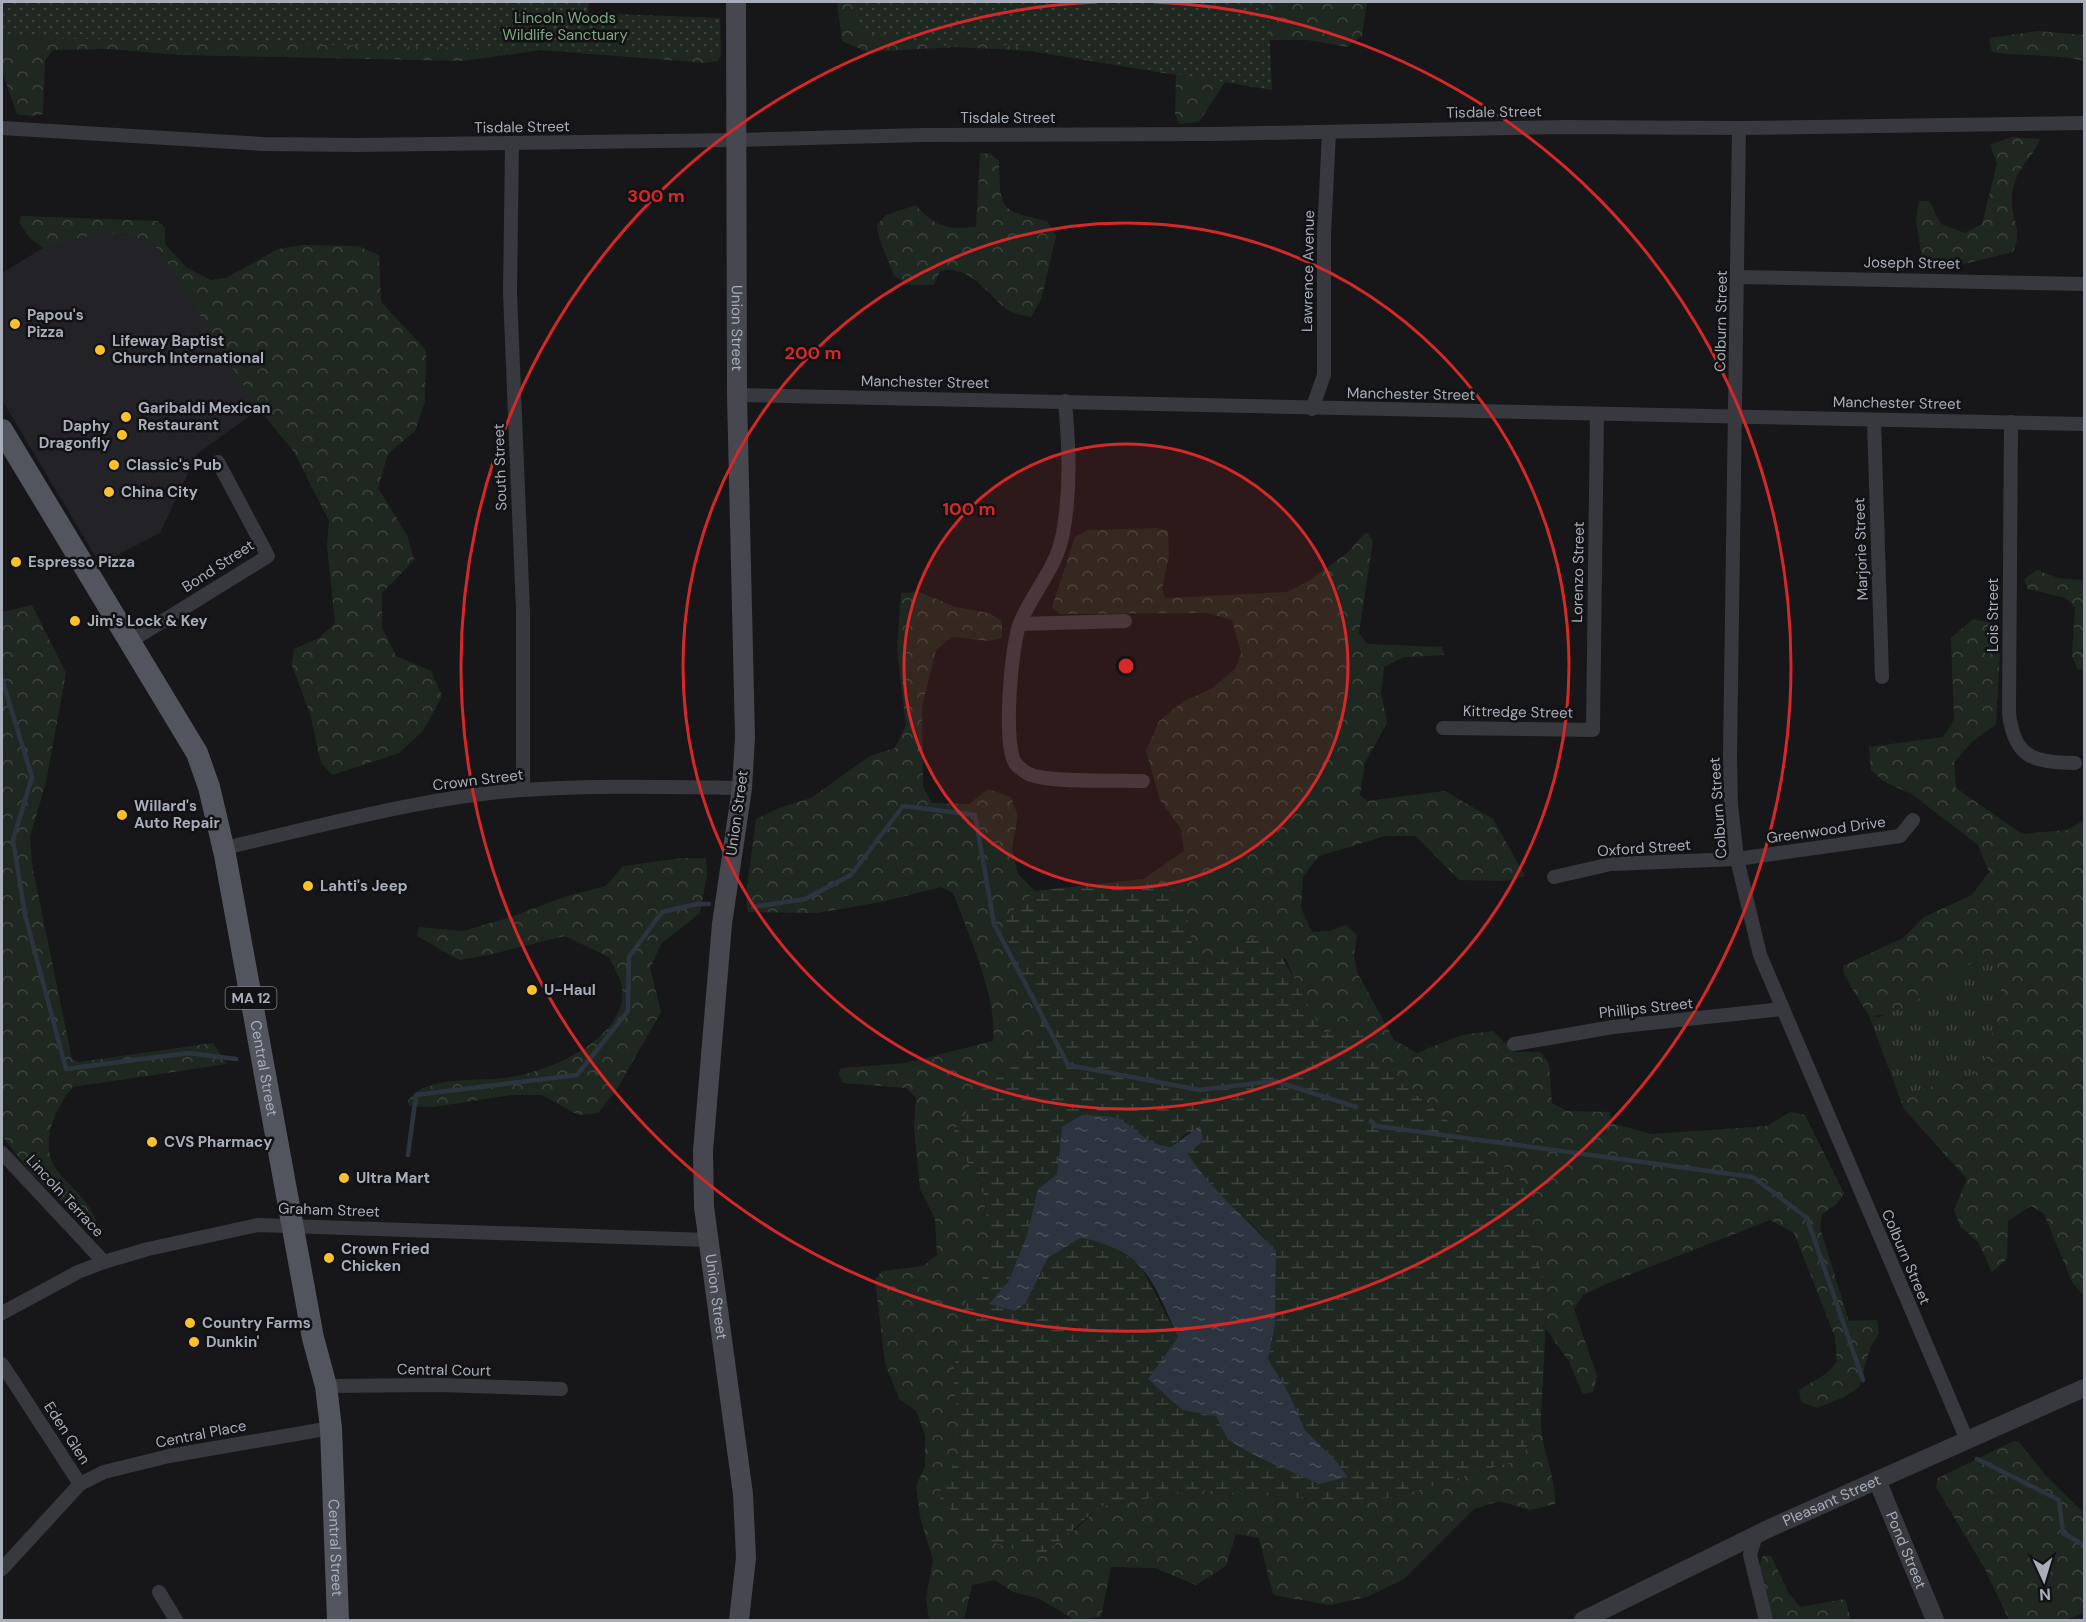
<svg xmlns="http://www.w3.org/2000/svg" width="2086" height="1622" font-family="'DM Sans',sans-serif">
  <defs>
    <pattern id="grass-tufts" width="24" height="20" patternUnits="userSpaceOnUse" patternTransform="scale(1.5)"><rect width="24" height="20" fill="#1f2820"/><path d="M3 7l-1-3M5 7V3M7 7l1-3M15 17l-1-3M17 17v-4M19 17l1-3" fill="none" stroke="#3d443e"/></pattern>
    <pattern id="forest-crowns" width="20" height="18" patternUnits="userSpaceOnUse" patternTransform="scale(1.5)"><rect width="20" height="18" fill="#1f2820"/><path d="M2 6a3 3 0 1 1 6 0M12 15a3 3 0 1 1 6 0" fill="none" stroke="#3d443e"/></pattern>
    <pattern id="wetland-marsh" width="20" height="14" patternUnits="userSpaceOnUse" patternTransform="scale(1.5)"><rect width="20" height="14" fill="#1f2820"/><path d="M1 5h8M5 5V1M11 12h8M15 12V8" fill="none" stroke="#3d443e"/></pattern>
    <pattern id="park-dots" width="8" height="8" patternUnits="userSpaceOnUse" patternTransform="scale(1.5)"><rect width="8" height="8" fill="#1f2820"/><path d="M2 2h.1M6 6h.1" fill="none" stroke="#3d443e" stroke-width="1.8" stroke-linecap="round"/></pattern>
    <pattern id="water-ripples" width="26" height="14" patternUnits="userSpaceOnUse" patternTransform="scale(1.5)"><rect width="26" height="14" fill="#2c353f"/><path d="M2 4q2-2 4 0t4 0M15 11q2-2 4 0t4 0" fill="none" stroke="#485059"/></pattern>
  </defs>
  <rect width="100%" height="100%" fill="#171719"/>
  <polygon fill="#232327" points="101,233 132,235 159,249 259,409 197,454 160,533 100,564 2,400 2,273 43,248"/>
  <polygon fill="url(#grass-tufts)" points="1981,956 1995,959 2001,992 1986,1060 1971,1077 1924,1088 1908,1096 1904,1109 1869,1016 1880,1017"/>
  <g fill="url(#forest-crowns)">
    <polygon points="2,2 718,46 721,54 718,61 706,63 541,50 463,61 180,55 109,49 53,50 45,60 43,114 32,116 17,114 2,71"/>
    <polygon points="837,2 1367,2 1362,36 1347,47 1308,40 1270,40 1233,70 1199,122 1179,124 1175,113 1176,75 1030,51 956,47 867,52 842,41"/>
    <path d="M 2038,31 L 2084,35 L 2084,61 C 2054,53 2023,57 1992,52 L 1989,38 Z"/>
    <path d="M 2011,137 L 2040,139 C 2031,161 2013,170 2012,197 C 2010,220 2024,229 2013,252 L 1939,270 L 1922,258 L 1916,221 L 1919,201 L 1929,201 L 1941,224 L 1965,233 L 1982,224 L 1997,164 L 1990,145 Z"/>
    <path d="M 989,153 L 999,161 C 1000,209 999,211 1047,221 L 1056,236 L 1041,300 L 1031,317 C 1023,315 1014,314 1008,310 C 986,294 971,264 940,271 L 934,285 L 911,285 L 894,276 C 888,257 879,244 877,225 L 886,215 L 916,205 C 936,228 946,229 976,227 L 980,154 Z"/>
    <polygon points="21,216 158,221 165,228 165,244 187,268 211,280 226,278 278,249 303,245 358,246 379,255 381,302 426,350 425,401 415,431 388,454 378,488 407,535 414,560 382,593 382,627 396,656 431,671 442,696 423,731 399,753 332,775 321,763 310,714 292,665 294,649 319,638 335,623 327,546 329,521 294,452 254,403 159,249 132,235 101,233 43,248 29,237 19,222"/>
    <polygon points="1158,528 1168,531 1169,556 1162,589 1165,598 1288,592 1308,581 1346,554 1366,532 1373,541 1359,633 1367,644 1442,647 1444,655 1404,657 1384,667 1381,693 1387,723 1365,763 1360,795 1367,801 1445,791 1493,819 1525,876 1506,881 1459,880 1416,836 1385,836 1319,856 1303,877 1301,908 1312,932 1329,931 1346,925 1357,935 1354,956 1357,972 1394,1040 1417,1053 1462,1035 1493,1031 1514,1052 1540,1052 1549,1064 1552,1103 1567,1111 1610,1112 1611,1123 1652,1134 1767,1126 1790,1112 1805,1115 1844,1193 1837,1204 1822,1214 1820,1228 1849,1321 1877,1320 1879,1333 1870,1348 1859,1387 1844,1397 1817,1408 1801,1402 1799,1390 1827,1373 1837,1362 1835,1337 1794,1233 1770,1220 1606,1284 1583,1295 1574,1309 1597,1376 1593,1392 1583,1394 1568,1360 1546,1329 1547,1303 1524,1184 1372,1058 1361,1024 1325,1033 1304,1003 1286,959 1241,942 1221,962 1193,949 1183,893 1143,879 1184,851 1181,829 1160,800 1146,751 1159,721 1184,701 1211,689 1235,669 1241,653 1232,620 1206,613 1060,614 1052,607 1075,537 1088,530"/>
    <polygon points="2037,570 2058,578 2084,580 2084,669 2078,670 2072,656 2075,608 2066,598 2028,589 2024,579"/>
    <path d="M 920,592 L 955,607 L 989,613 L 1002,621 L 1002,638 L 988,641 L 952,637 L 936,650 L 922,707 L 923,786 L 932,803 L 969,804 L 988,789 L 1011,797 L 1018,816 L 1012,849 L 1018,874 L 1035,891 L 1002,922 L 1041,1029 L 1020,1061 L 979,1092 L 953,1133 L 984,1195 L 992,1265 L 964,1304 L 953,1375 L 961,1448 L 1074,1531 L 1101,1506 L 1201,1490 L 1335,1501 L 1392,1498 L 1521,1459 L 1541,1417 C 1540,1450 1556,1473 1555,1504 L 1530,1510 L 1499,1501 L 1474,1509 L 1404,1579 L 1367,1597 L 1330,1605 L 1273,1595 L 1259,1538 L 1236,1534 L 1226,1566 L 1196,1585 L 1155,1568 L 1111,1567 L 1101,1617 L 1075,1620 L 1038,1598 L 1013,1592 L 995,1580 L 972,1585 L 964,1620 L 929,1620 L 926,1598 L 933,1560 L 920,1517 L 916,1486 L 925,1467 L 925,1435 L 916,1411 L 899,1399 L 885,1363 L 875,1279 L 882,1271 L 923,1266 L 937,1255 L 935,1219 L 920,1189 L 914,1127 L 916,1097 L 906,1088 L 843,1083 L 838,1074 L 841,1068 L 906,1063 L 993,1041 C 998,998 968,933 953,893 L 941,887 L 881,902 L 817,913 L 748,912 L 746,895 L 756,819 L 779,808 L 811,798 L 870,756 L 895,748 L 906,725 L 897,650 L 901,593 Z"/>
    <path d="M 32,605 L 66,673 L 46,782 L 30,837 L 32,865 L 72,1059 L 79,1062 L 213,1043 L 227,1064 L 73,1087 C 56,1106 40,1141 54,1166 C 67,1187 89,1197 96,1222 L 87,1224 L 31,1173 L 2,1136 L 2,612 Z"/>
    <path d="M 1973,619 L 1992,623 L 2000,650 L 1996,724 L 1972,742 L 1954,762 L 1956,788 L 2022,834 L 2067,830 L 2084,820 L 2084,1296 L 2072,1282 L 2044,1214 L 2031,1206 L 2008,1221 L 2007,1259 L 1992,1272 L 1978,1242 L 1960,1226 L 1954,1210 L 1967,1179 L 1904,1109 L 1908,1096 L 1924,1088 L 1971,1077 L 1986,1060 L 2001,992 L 1995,959 L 1981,956 C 1953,975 1903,1018 1869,1016 L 1844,975 L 1843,966 L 1903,938 L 1924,917 L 1972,895 L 1989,872 L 1978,845 L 1913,795 L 1883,781 L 1871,770 L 1869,747 L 1943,737 L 1954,719 L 1951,638 Z"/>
    <path d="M 682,858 L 706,858 L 707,875 L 700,913 L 661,944 L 650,968 L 661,1012 L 617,1089 L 598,1113 L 578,1115 L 542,1095 L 511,1095 L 433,1107 L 409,1106 L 408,1101 C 425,1074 483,1082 511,1077 C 551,1071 629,1037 622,987 C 620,977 613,966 609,957 L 565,936 L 488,955 L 459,960 L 417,936 L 419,927 L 463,931 L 514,916 L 564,897 L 606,886 L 623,866 Z"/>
    <polygon points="2014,1441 2019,1442 2047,1477 2084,1513 2084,1613 2066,1620 2009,1620 1985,1569 1936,1487 1938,1478"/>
    <polygon points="1763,1556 1771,1556 1788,1592 1800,1607 1845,1599 1851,1620 1773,1620 1759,1566"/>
  </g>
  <path fill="url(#wetland-marsh)" fill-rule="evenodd" d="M 1143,879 L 1183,893 L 1193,949 L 1220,962 L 1241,942 L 1266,934 C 1290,965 1303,1001 1325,1033 L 1361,1024 L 1372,1058 L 1524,1184 L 1547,1303 L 1541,1417 L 1521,1459 L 1392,1498 L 1335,1501 L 1201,1490 L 1101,1506 L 1040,1557 L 976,1537 L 938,1496 L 961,1448 L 953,1375 L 964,1304 L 992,1265 L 984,1195 L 953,1133 L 978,1092 L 1020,1061 L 1041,1029 L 1001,921 L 1035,891 ZM 1120,1120 C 1135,1133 1150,1145 1171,1147 L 1189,1131 L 1203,1141 L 1188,1154 L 1200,1173 L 1227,1203 L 1254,1226 L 1276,1251 L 1275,1325 L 1268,1359 L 1287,1390 L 1305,1430 L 1334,1459 L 1228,1440 L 1216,1416 L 1182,1410 L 1148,1379 L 1178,1337 L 1140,1265 L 1110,1244 L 1080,1238 L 1048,1258 L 1038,1279 L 989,1304 L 1008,1282 L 1026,1238 L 1038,1189 L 1057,1174 L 1062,1127 Z"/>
  <g fill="url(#park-dots)">
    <polygon points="2,2 589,2 588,13 720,18 721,54 2,37"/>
    <polygon points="856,2 1268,2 1272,90 957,37 956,47 856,31"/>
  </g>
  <path fill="url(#water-ripples)" d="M 1082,1115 C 1093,1116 1111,1115 1121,1120 C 1141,1131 1144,1144 1171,1147 L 1200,1126 L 1203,1141 L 1188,1154 C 1212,1192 1247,1218 1276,1251 L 1275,1325 L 1268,1359 L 1287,1390 L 1305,1430 L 1334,1459 L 1348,1477 L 1319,1484 L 1258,1457 L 1228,1440 L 1216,1416 L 1182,1410 L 1148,1379 L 1178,1337 C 1153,1282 1145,1249 1080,1238 L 1048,1258 L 1025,1304 L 1015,1311 L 989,1304 L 1008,1282 L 1026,1238 L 1038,1189 L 1057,1174 L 1062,1127 Z"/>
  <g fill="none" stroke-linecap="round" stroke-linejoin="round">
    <g stroke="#2c353f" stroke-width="4.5">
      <polyline points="2,679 32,777 13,840 25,915 66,1069 188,1053 236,1059"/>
      <polyline points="753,907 805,899 851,875 903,806 975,815 994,924 1068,1065 1200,1090 1275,1081 1356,1107"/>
      <polyline points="1371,1121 1376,1126 1753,1177 1807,1218 1863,1380"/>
      <polyline points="408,1155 416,1095 577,1075 628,1011 629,957 662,912 697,904 709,904"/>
      <polyline points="1977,1459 2059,1500 2063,1533 2084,1545"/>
    </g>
    <g stroke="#38383f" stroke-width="14">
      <polyline points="2,128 263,144 356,145 736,140 922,135 1214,134 1563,127 1739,128 2084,123"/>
      <polyline points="1739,128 1730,755 1731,805 1737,859 1760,955 1967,1440"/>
      <polyline points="512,144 510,293 523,611 523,790"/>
      <polyline points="1738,277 2084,284"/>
      <polyline points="737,395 2084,424"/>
      <path d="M 1065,401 C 1069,445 1071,490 1063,533 C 1057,568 1033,591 1020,623 C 1011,645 1003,743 1015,763 C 1017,766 1026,773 1029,774 C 1046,783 1120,780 1143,781"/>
      <polyline points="1312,409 1324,375 1324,235 1329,132"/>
      <polyline points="1874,420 1882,677"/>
      <path d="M 2011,422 L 2009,713 C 2014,758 2033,762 2075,763"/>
      <polyline points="1020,624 1125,621"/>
      <polyline points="129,642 268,556 218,462"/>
      <polyline points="1443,728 1593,730 1597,414"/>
      <path d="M 224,848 C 322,826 422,797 523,790 C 595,785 669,787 742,788"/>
      <polyline points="1554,877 1611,864 1737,859 1900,836 1913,820"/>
      <polyline points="1514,1044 1613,1027 1782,1009"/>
      <polyline points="2,1153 104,1262"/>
      <polyline points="2,1313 78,1272 104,1262 148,1249 258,1225 708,1240"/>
      <polyline points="2,1364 80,1484 2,1569"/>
      <polyline points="326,1386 438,1385 561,1389"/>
      <polyline points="80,1484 104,1472 169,1456 331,1428"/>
      <polyline points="1756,1535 1750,1555 1766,1620"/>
      <polyline points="159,1592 176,1620"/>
    </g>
    <g stroke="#38383f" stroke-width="18">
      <path id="s1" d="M 1877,1480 L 1935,1620"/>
      <path id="s2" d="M 1583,1620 L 1770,1528 L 2084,1388"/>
    </g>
    <path stroke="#46474f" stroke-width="20" id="s3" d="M 736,2 L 737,395 L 745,737 L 742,788 L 722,924 L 703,1151 L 704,1207 L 743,1494 L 746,1558 L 739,1620"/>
    <path stroke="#53555e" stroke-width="22" id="s4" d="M 2,430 L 197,753 L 209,787 L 225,855 L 313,1338 L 326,1386 L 331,1428 L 338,1620"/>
  </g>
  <circle cx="1126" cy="666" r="222" fill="#d62828" fill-opacity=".12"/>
  <g fill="none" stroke="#d62828" stroke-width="3">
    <circle cx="1126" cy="666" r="222"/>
    <circle cx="1126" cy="666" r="443"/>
    <path d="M1155 2A665 665 0 1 1 1097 2"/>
  </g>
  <g fill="#ffc129" stroke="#121214" stroke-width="2">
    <circle cx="15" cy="324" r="6"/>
    <circle cx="100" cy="350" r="6"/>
    <circle cx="126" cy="417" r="6"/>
    <circle cx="122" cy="435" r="6"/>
    <circle cx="114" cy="465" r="6"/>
    <circle cx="109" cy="492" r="6"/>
    <circle cx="16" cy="562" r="6"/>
    <circle cx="75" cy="621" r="6"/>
    <circle cx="122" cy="815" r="6"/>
    <circle cx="308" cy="886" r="6"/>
    <circle cx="532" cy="990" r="6"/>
    <circle cx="152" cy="1142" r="6"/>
    <circle cx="344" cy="1178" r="6"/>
    <circle cx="329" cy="1258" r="6"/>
    <circle cx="190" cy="1323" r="6"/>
    <circle cx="194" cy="1342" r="6"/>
  </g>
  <g text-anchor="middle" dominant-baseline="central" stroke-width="5" stroke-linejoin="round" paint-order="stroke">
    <rect fill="#121214" stroke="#7b7e88" stroke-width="1.5" x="225.5" y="987" width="51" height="22" rx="4.5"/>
    <g font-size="14" font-weight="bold" fill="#a8adba">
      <text x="251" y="998">MA 12</text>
    </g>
    <g font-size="15" fill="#7da782" stroke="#121214">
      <text x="565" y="18">Lincoln Woods<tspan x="565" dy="17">Wildlife Sanctuary</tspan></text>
    </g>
    <g font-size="15" fill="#a8adba" stroke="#121214">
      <text transform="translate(1494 112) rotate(-1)">Tisdale Street</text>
      <text x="1008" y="118">Tisdale Street</text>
      <text transform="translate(522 127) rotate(-1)">Tisdale Street</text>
      <text transform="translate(1912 263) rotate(1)">Joseph Street</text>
      <text transform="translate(1308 271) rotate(-89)">Lawrence Avenue</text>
      <text transform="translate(1721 321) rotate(-89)">Colburn Street</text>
      <text stroke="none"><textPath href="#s3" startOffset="326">Union Street</textPath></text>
      <text transform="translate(925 382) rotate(1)">Manchester Street</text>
      <text transform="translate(1411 394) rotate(1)">Manchester Street</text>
      <text transform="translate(1897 403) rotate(1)">Manchester Street</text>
      <text transform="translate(500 467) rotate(-92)">South Street</text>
      <text transform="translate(1861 549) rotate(-92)">Marjorie Street</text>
      <text transform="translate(218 566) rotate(-33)">Bond Street</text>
      <text transform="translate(1578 572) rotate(-89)">Lorenzo Street</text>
      <text transform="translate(1993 615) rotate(-90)">Lois Street</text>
      <text transform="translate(1518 712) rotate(1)">Kittredge Street</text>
      <text transform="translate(478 780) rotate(-7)">Crown Street</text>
      <text transform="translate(1718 808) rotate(-94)">Colburn Street</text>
      <text transform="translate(737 813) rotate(-82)">Union Street</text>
      <text transform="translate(1826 830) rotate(-8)">Greenwood Drive</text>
      <text transform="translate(1644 848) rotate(-4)">Oxford Street</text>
      <text transform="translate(1646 1008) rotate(-6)">Phillips Street</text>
      <text stroke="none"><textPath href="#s4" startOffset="700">Central Street</textPath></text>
      <text transform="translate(65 1196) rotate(47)">Lincoln Terrace</text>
      <text transform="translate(329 1210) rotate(2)">Graham Street</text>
      <text transform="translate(1906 1257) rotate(67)">Colburn Street</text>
      <text stroke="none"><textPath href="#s3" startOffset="1298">Union Street</textPath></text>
      <text transform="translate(444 1370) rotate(1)">Central Court</text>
      <text transform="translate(67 1433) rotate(57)">Eden Glen</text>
      <text transform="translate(201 1434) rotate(-11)">Central Place</text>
      <text stroke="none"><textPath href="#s2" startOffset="276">Pleasant Street</textPath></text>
      <text stroke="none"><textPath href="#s4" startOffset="1186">Central Street</textPath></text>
      <text stroke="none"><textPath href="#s1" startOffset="76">Pond Street</textPath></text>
    </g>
    <g font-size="15" font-weight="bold" fill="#a8adba" stroke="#121214" text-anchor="start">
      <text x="27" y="315">Papou's<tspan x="27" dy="17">Pizza</tspan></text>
      <text x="112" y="341">Lifeway Baptist<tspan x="112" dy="17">Church International</tspan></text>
      <text x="138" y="408">Garibaldi Mexican<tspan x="138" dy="17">Restaurant</tspan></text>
      <text x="110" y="426" text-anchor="end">Daphy<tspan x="110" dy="17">Dragonfly</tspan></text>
      <text x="126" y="465">Classic's Pub</text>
      <text x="121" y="492">China City</text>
      <text x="28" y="562">Espresso Pizza</text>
      <text x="87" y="621">Jim's Lock &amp; Key</text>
      <text x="134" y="806">Willard's<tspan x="134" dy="17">Auto Repair</tspan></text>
      <text x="320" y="886">Lahti's Jeep</text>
      <text x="544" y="990">U-Haul</text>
      <text x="164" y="1142">CVS Pharmacy</text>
      <text x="356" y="1178">Ultra Mart</text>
      <text x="341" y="1249">Crown Fried<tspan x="341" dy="17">Chicken</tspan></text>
      <text x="202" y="1323">Country Farms</text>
      <text x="206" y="1342">Dunkin'</text>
    </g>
  </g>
  <circle cx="1126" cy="666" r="9" fill="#d62828" stroke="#121214" stroke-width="3"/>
  <g font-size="18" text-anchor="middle" font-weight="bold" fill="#d62828" stroke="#121214" stroke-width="5" stroke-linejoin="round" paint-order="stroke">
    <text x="656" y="202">300 m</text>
    <text x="813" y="359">200 m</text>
    <text x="969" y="515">100 m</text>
  </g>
  <rect width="2086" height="1622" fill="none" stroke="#a8adba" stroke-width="6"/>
  <g transform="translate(2044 1580) rotate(176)" stroke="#121214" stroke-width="4.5" paint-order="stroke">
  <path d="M0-4.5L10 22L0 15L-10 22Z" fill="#a8adba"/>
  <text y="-9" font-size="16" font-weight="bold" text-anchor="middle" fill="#a8adba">N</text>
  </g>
</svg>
